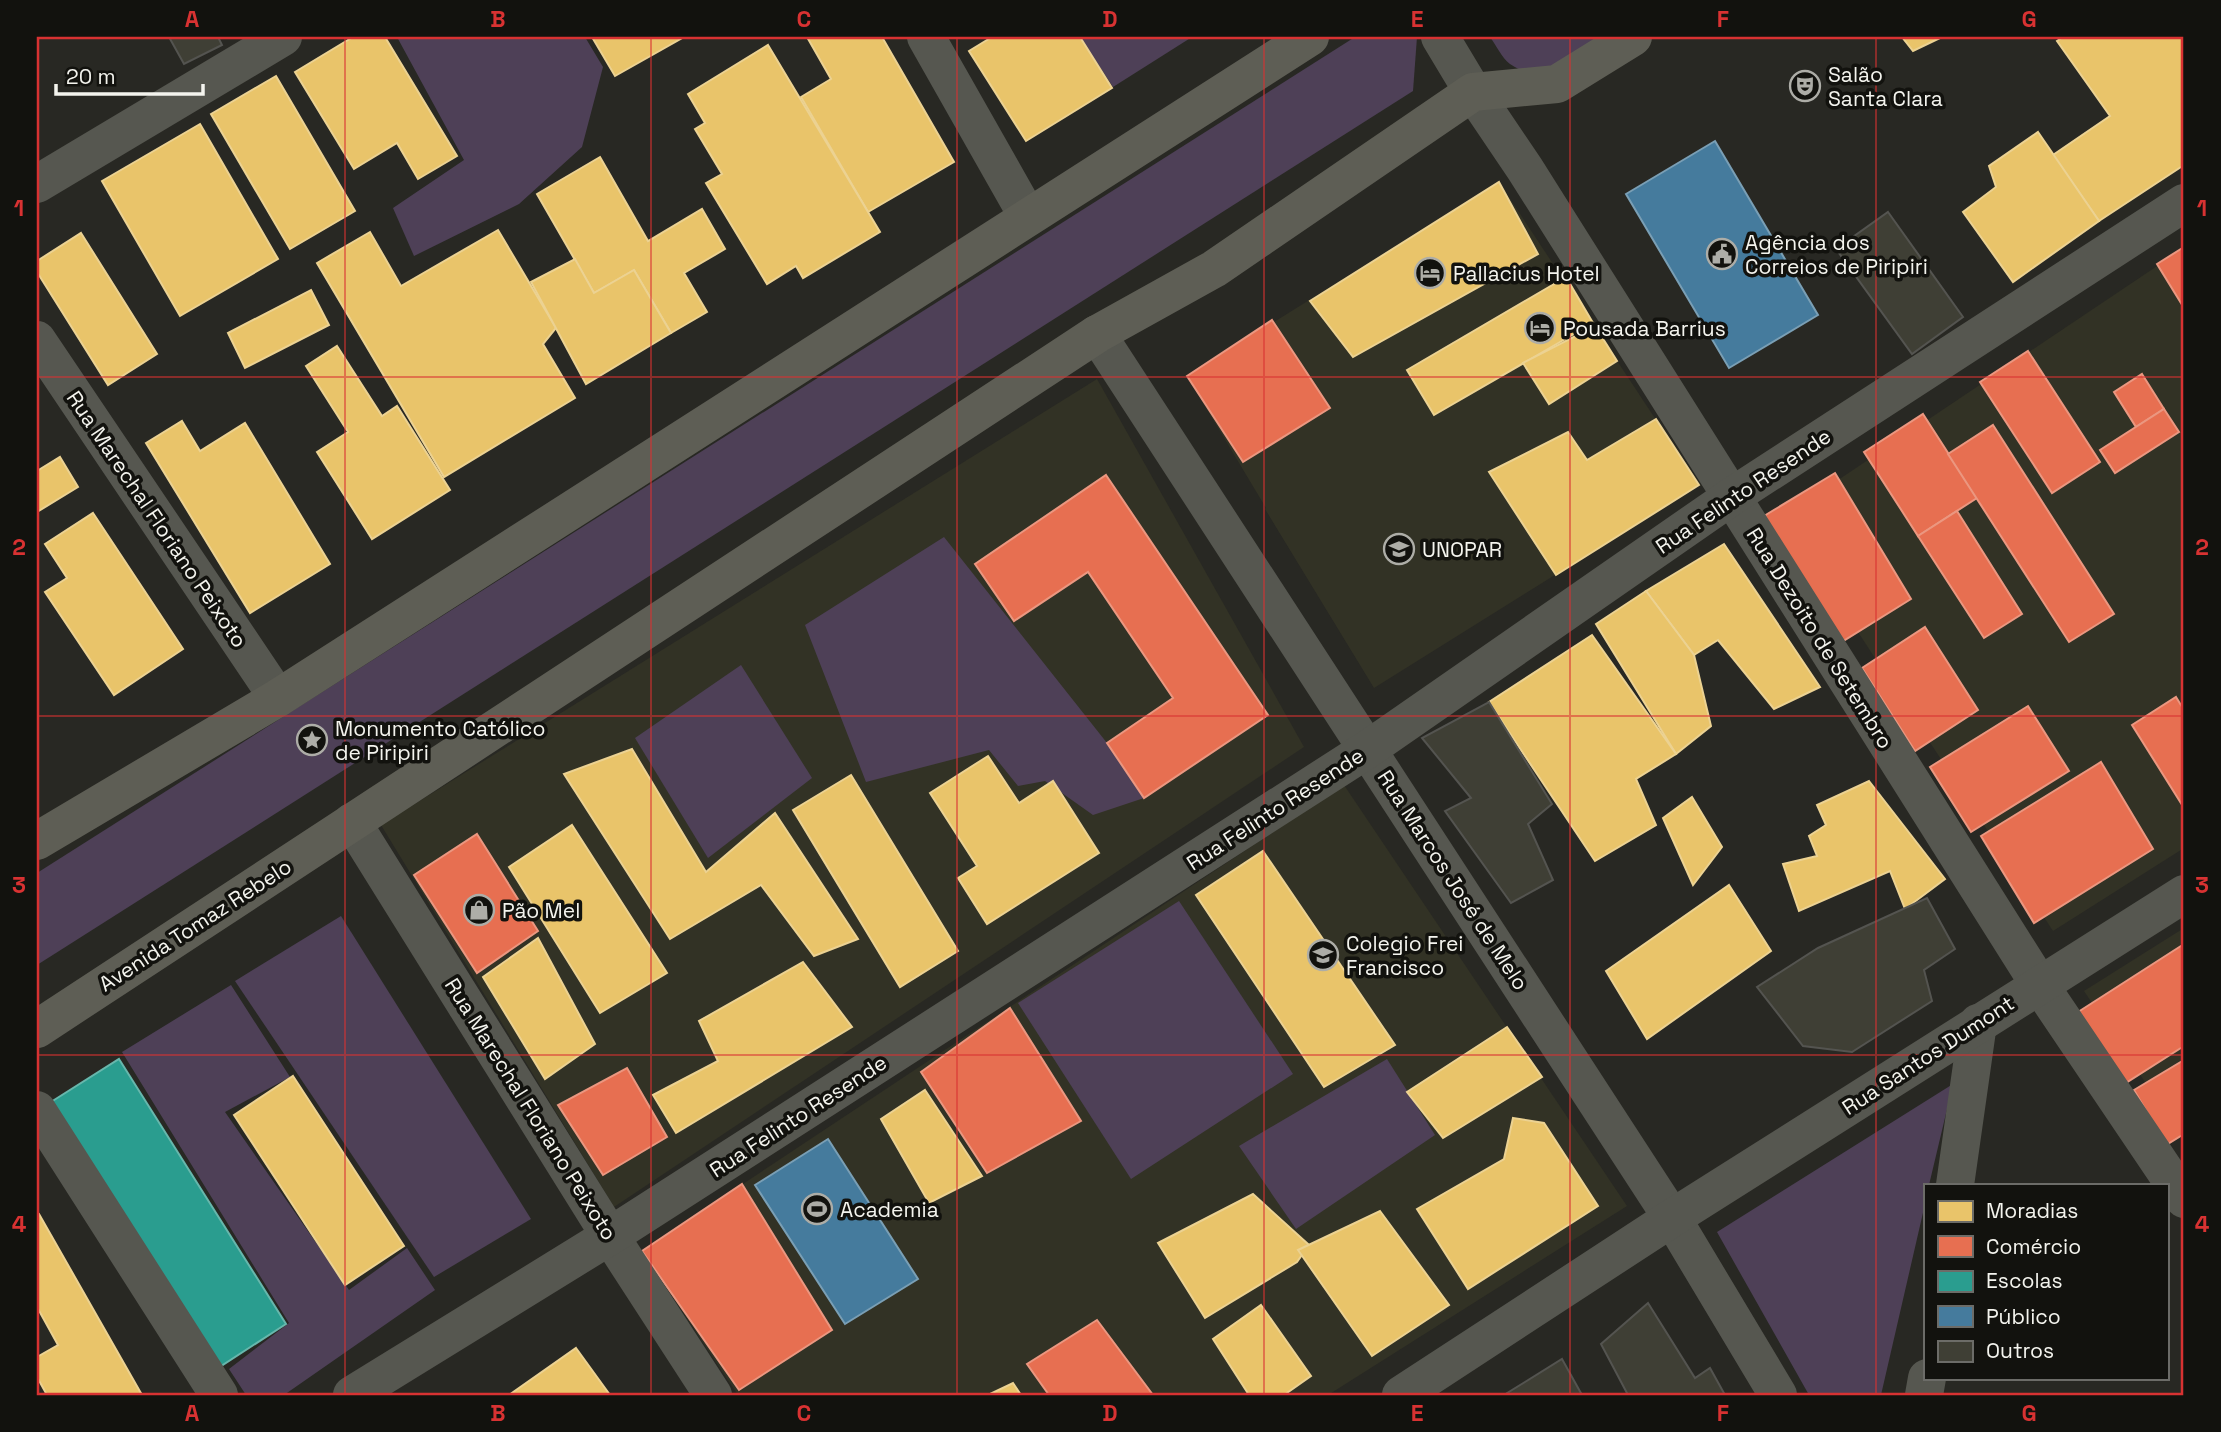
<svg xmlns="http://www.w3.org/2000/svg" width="2221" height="1432" font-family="'Space Grotesk',sans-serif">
  <rect width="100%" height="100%" fill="#282823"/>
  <g fill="#323225">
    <polygon points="1499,182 1699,485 1374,688 1265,509 1266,508 1187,376"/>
    <polygon points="2184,248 2184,848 2053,931 1783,517"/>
    <polygon points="1097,379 1304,747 614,1207 381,825"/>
    <polygon points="1344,785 1627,1206 1328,1395 738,1395 642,1251"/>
    <polygon points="2184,928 2184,1140 2084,991"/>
  </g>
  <g fill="#4e4057">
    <polygon points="397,37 585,37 603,67 582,147 519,204 414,256 393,208 464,160"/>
    <polygon points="1080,37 1192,37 1113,87"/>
    <polygon points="1355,37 1417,37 1413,91 37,965 37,873"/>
    <path d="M 1490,37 L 1605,37 C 1577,55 1544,88 1510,64 C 1502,58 1496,45 1490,37 Z"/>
    <polygon points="944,537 1107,743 1144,798 1093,815 1045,781 1018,786 989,750 866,782 805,625"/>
    <polygon points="741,665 812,778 708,858 635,738"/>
    <polygon points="1179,901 1293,1074 1131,1179 1018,1003"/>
    <polygon points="341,916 531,1219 434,1277 235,981"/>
    <polygon points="231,985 290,1077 225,1112 349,1290 407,1248 435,1290 284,1395 246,1395 229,1369 289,1323 122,1052"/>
    <polygon points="1387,1059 1435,1135 1296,1229 1239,1146"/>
    <polygon points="1953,1084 1929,1185 1925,1185 1925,1204 1881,1395 1809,1395 1717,1232"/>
  </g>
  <g fill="#e9c46a" stroke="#ecd292" stroke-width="2">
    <polygon points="353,37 385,37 457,156 418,179 397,143 354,169 295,72"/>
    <polygon points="592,37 684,37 615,76"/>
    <polygon points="807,37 882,37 954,162 868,212 801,97 831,79"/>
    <polygon points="992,37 1080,37 1112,88 1026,141 969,51"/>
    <polygon points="1902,37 1942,37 1913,51"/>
    <polygon points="2063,37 2184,37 2184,165 2099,221 2053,155 2110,116 2057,41"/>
    <polygon points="768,45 880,232 803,278 796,266 767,284 706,183 722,174 695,129 705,123 688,94"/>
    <polygon points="276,76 355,211 290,249 211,114"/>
    <polygon points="200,124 278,259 180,316 102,181"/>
    <polygon points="2038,132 2099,221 2013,282 1963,212 1996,187 1989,166"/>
    <polygon points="600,157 648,241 702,209 725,249 684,273 707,312 671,333 634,270 594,293 537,194"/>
    <polygon points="1499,182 1538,254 1353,357 1310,301"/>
    <polygon points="498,230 556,328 543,344 575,398 444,477 317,263 370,232 401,286"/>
    <polygon points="81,233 157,354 108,385 37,272 37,261"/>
    <polygon points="575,259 594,293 634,270 671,333 586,384 531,282"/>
    <polygon points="1566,277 1593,323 1434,415 1407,370"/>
    <polygon points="311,290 329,325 245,368 228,333"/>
    <polygon points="1595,326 1617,361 1549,404 1523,363"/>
    <polygon points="337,346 382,416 397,406 450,490 372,539 317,452 348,432 306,366"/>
    <polygon points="1656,419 1699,485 1556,575 1489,472 1568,432 1587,460"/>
    <polygon points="182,421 200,451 245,423 330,564 250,613 146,443"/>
    <polygon points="60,457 78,487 37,512 37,471"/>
    <polygon points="93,513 183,649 114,695 45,592 67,578 45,544"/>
    <polygon points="1724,544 1820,687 1774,709 1718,640 1694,655 1646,591"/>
    <polygon points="1646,591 1694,655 1711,726 1676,754 1596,624"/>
    <polygon points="1592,635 1676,754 1636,779 1656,825 1595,861 1489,702"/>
    <polygon points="632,749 706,872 775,813 858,939 814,956 761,885 670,939 564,774"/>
    <polygon points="988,756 1019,803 1053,781 1099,853 987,924 958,878 977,866 930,793"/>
    <polygon points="851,775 958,951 900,987 793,810"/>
    <polygon points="1869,781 1945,879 1905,909 1890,871 1799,911 1783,864 1817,856 1809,836 1826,825 1817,805"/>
    <polygon points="1692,797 1722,847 1693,885 1663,818"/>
    <polygon points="572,825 667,973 600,1013 509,867"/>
    <polygon points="1263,851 1395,1045 1324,1087 1196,895"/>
    <polygon points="1729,885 1771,951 1647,1039 1606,971"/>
    <polygon points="538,938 595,1044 545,1079 483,977"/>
    <polygon points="803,962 852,1027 676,1133 653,1095 718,1061 699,1021"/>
    <polygon points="1507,1027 1542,1077 1443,1138 1407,1092"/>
    <polygon points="293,1076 404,1246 345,1285 234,1115"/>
    <polygon points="925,1090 982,1176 929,1203 881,1119"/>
    <polygon points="1513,1118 1544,1123 1598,1206 1468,1289 1417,1209 1504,1159"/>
    <polygon points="1253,1194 1309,1245 1297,1262 1205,1318 1158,1243"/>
    <polygon points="1380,1211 1449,1305 1372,1356 1298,1250"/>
    <polygon points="39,1214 142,1395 47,1395 37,1377 37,1357 58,1345 37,1307 37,1215"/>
    <polygon points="1261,1305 1311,1376 1284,1395 1249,1395 1213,1339"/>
    <polygon points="576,1348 610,1395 509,1395"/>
    <polygon points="1013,1383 1021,1395 988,1395"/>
  </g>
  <g fill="#e76f51" stroke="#eb9780" stroke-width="2">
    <polygon points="2184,247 2184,308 2157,264"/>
    <polygon points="1272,320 1330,408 1243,462 1187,376"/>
    <polygon points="2028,351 2100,462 2052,493 1980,382"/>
    <polygon points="2142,374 2164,409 2136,427 2114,392"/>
    <polygon points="2164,409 2179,432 2115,473 2100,450"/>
    <polygon points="1923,414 1977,498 1918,536 1864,452"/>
    <polygon points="1993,425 2114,614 2069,642 1948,454"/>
    <polygon points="1835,473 1911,599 1840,643 1764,516"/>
    <polygon points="1106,475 1268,715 1144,798 1107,743 1173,698 1088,572 1014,621 975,564"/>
    <polygon points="1957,511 2022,614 1984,638 1918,536"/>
    <polygon points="1925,627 1978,710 1915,751 1862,668"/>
    <polygon points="2176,697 2184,710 2184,808 2132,725"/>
    <polygon points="2028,706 2069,771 1971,832 1930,767"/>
    <polygon points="2101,762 2153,849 2034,923 1981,836"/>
    <polygon points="477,834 538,931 477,973 414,875"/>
    <polygon points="2184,944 2184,1046 2121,1086 2075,1014"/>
    <polygon points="1010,1008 1081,1121 987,1173 921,1072"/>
    <polygon points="2184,1060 2184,1134 2166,1145 2134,1090"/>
    <polygon points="627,1068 667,1137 603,1175 558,1105"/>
    <polygon points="742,1184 832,1330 739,1390 642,1251"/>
    <polygon points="1097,1320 1153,1395 1049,1395 1027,1364"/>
  </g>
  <polygon fill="#2a9d8f" stroke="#67b7ac" stroke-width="2" points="119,1059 286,1324 218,1368 51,1102"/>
  <g fill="#457b9d" stroke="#7a9fb5" stroke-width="2">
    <polygon points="1715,141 1818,315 1729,368 1626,194"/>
    <polygon points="828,1139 918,1279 845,1324 755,1185"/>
  </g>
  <g fill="#3f3f35" stroke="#545450" stroke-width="2">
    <polygon points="169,37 218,37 222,45 184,64"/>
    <polygon points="1888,212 1963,317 1912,354 1836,249"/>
    <polygon points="1489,702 1552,804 1528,824 1553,880 1511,903 1445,811 1471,798 1422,738"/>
    <polygon points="1927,898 1955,949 1924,970 1932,1001 1852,1052 1803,1046 1757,987 1818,948"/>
    <polygon points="1648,1303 1695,1378 1710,1368 1725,1395 1628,1395 1601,1344"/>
    <polygon points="1562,1359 1582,1395 1504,1395"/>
  </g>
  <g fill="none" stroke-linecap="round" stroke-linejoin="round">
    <g stroke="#565750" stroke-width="38">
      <polyline points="926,37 1028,217"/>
      <polyline points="1440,37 1473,92 1525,169 2039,984 2184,1199"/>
      <polyline points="37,184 283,37"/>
      <polyline points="1097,334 1672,1218 1778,1395"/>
      <polyline points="37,340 278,698"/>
      <polyline points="352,822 610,1236 713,1395"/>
      <polyline points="37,1110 219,1395"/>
      <polyline points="1955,1185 1978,1023"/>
      <polyline points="352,1395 610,1236 1368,749 1731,497 2184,203"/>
      <polyline points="1401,1395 1672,1218 2184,894"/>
      <polyline points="1924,1395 1927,1378"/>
    </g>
    <g stroke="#5e5e55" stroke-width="38">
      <polyline points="37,841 278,698 1310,37"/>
      <polyline points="37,1029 1097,334 1214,269 1473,92 1557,84 1633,37"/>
    </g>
  </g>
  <path fill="none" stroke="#d83232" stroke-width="2" stroke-opacity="0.55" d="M 345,37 L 345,1395M 651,37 L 651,1395M 957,37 L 957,1395M 1264,37 L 1264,1395M 1570,37 L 1570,1395M 1876,37 L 1876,1395M 37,377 L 2184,377M 37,716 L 2184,716M 37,1055 L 2184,1055"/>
  <defs>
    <g id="theatre-ring" transform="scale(1.575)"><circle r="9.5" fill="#12120e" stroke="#adada7" stroke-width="1.5"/><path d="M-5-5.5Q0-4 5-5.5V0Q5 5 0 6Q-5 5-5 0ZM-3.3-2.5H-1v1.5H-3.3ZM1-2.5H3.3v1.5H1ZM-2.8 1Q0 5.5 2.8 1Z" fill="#adada7"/></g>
    <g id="civic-ring" transform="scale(1.575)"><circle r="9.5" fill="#12120e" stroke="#adada7" stroke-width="1.5"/><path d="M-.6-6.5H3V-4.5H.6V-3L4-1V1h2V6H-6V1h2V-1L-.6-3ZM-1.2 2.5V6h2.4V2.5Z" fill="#adada7"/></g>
    <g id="hotel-ring" transform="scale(1.575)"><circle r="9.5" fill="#12120e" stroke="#adada7" stroke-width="1.5"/><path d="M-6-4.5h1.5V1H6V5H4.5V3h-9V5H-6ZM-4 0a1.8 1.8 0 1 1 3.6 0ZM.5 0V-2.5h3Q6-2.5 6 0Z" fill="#adada7"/></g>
    <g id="university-ring" transform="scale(1.575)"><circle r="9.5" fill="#12120e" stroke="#adada7" stroke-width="1.5"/><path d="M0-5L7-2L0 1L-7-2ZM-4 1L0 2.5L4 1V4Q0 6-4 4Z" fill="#adada7"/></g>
    <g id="sight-ring" transform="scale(1.575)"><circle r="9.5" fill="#12120e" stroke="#adada7" stroke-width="1.5"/><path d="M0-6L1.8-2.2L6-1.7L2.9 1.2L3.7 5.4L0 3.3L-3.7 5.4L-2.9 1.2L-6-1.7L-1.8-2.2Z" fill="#adada7"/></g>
    <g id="shop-ring" transform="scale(1.575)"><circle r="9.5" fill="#12120e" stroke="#adada7" stroke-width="1.5"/><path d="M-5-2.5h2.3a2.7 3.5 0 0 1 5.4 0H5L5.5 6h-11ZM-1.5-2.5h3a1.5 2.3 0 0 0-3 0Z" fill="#adada7"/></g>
    <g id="school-ring" transform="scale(1.575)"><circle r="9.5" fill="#12120e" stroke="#adada7" stroke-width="1.5"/><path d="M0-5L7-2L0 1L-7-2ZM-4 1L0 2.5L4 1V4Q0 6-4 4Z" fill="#adada7"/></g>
    <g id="stadium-ring" transform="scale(1.575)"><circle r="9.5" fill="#12120e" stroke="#adada7" stroke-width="1.5"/><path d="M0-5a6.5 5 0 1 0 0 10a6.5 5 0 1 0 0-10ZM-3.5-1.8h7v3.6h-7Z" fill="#adada7"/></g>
  </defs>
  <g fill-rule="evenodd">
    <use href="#theatre-ring" x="1805" y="86"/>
    <use href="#civic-ring" x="1722" y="254"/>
    <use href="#hotel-ring" x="1430" y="273"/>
    <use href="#hotel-ring" x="1540" y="328"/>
    <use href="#university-ring" x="1399" y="549"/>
    <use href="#sight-ring" x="312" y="740"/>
    <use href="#shop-ring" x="479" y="910"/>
    <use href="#school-ring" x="1323" y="955"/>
    <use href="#stadium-ring" x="817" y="1209"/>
  </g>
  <g text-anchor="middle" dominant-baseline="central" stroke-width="7" stroke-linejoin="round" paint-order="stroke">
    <g font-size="21" fill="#f4f4ee" stroke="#12120e" text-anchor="start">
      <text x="1828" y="74">Salão<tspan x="1828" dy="24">Santa Clara</tspan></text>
      <text x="1745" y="242">Agência dos<tspan x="1745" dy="24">Correios de Piripiri</tspan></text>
      <text x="1453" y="273">Pallacius Hotel</text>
      <text x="1563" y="328">Pousada Barrius</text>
      <text x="1422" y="549">UNOPAR</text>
      <text x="335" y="728">Monumento Católico<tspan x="335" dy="24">de Piripiri</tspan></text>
      <text x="502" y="910">Pão Mel</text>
      <text x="1346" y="943">Colegio Frei<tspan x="1346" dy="24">Francisco</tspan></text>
      <text x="840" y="1209">Academia</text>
    </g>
    <g font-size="21" fill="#f4f4ee" stroke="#12120e">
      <text transform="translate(1743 491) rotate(-34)">Rua Felinto Resende</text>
      <text transform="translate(157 519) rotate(56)">Rua Marechal Floriano Peixoto</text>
      <text transform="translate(1820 638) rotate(58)">Rua Dezoito de Setembro</text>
      <text transform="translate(1275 809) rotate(-33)">Rua Felinto Resende</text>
      <text transform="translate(1453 880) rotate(57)">Rua Marcos José de Melo</text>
      <text transform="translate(195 925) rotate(-33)">Avenida Tomaz Rebelo</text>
      <text transform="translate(1928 1055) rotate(-33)">Rua Santos Dumont</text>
      <text transform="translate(531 1109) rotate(58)">Rua Marechal Floriano Peixoto</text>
      <text transform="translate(798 1116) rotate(-33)">Rua Felinto Resende</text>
    </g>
  </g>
  <rect width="2221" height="1432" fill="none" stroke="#12120e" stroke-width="77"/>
  <rect x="1924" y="1184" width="245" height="196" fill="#12120e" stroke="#6c6c68" stroke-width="2"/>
  <rect x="1938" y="1201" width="35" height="21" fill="#e9c46a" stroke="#6c6c68" stroke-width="2"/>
  <text x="1986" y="1218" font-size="21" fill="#f4f4ee">Moradias</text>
  <rect x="1938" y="1236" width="35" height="21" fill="#e76f51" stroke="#6c6c68" stroke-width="2"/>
  <text x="1986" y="1254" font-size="21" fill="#f4f4ee">Comércio</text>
  <rect x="1938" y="1271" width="35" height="21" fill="#2a9d8f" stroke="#6c6c68" stroke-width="2"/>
  <text x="1986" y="1288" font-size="21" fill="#f4f4ee">Escolas</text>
  <rect x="1938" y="1306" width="35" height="21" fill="#457b9d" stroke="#6c6c68" stroke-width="2"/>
  <text x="1986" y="1324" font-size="21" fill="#f4f4ee">Público</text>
  <rect x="1938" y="1341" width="35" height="21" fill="#3f3f35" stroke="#6c6c68" stroke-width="2"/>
  <text x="1986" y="1358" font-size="21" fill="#f4f4ee">Outros</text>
  <path d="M56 84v10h147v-10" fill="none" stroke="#f4f4ee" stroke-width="3.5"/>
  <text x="66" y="84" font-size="21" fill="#f4f4ee" stroke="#12120e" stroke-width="5" paint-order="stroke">20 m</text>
  <rect x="38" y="38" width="2144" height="1356" fill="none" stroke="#d83232" stroke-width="2.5"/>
  <g font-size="23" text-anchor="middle" font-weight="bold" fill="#d83232">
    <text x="192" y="27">A</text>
    <text x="498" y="27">B</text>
    <text x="804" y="27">C</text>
    <text x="1110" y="27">D</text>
    <text x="1417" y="27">E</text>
    <text x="1723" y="27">F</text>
    <text x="2029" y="27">G</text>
    <text x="19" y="216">1</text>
    <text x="2202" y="216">1</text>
    <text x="19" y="555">2</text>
    <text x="2202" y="555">2</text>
    <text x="19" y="893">3</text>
    <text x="2202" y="893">3</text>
    <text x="19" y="1232">4</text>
    <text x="2202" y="1232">4</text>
    <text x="192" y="1421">A</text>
    <text x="498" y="1421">B</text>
    <text x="804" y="1421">C</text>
    <text x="1110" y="1421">D</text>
    <text x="1417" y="1421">E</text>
    <text x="1723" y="1421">F</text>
    <text x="2029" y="1421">G</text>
  </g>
</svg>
